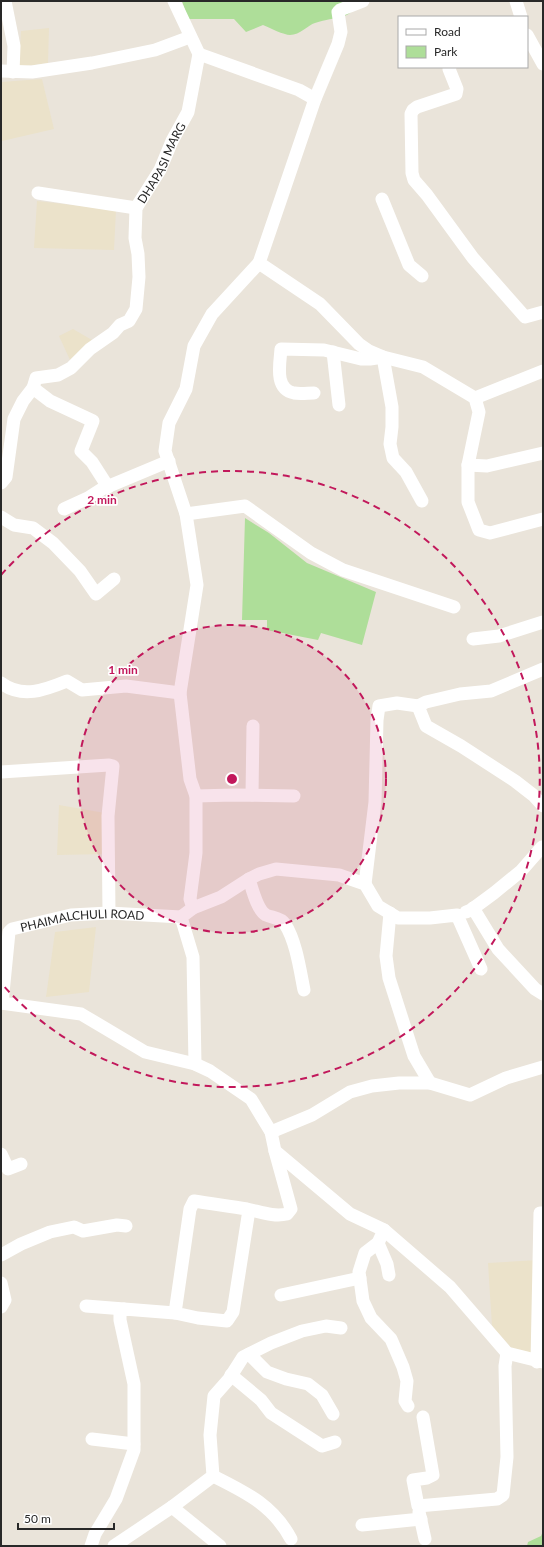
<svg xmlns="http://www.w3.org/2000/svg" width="544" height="1547" font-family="Lato,sans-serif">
  <rect width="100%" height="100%" fill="#eae4da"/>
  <g fill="#ebe2ca">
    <polygon points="49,28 48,63 19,67 21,31"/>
    <polygon points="42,79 54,129 2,141 1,82"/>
    <polygon points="37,201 116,210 114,250 34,248"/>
    <polygon points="73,329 92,340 70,360 59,336"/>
    <polygon points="59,805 105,813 107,854 57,855"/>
    <polygon points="96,927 89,992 46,997 55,932"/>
    <polygon points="538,1260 537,1358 515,1352 492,1326 488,1263"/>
  </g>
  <g fill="#aede99">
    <path d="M 182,1 L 362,1 C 345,23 338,15 315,23 C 308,25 300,35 290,35 C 284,35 270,28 263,25 L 246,32 L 234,19 L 188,19 Z"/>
    <polygon points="245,518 269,533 307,563 376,592 362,645 321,633 318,640 267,630 267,620 242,620"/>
    <polygon points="543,1531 543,1546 527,1546 528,1542 541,1536"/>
  </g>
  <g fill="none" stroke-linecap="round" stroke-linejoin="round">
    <g stroke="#fff" stroke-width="13">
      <polyline points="5,1 14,46 13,72"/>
      <polyline points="516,1 521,17"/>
      <polyline points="527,35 543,64"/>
      <polyline points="199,54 299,90 315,99 259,263 320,304 359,344 369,351 383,357 423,367 475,398 479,412 468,465 487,466 543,453"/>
      <polyline points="450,67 449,69 457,89 456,94 417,107 413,110 411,114 412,173 414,180 427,195 473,258 525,317 543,312"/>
      <polyline points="1,71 32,72 92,63 155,50 190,37"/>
      <polyline points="315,99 338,44 341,32 338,12 340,10 363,1"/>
      <polyline points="38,193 136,208"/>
      <polyline points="382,199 409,265 422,276"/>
      <polyline points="333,352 339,405"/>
      <polyline points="33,388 50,401 93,421 81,451 92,462 108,487"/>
      <path d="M 314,393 C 308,393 300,394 294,393 C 274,389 280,364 281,349 L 324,350 L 361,359 L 370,359 L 383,357 L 392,407 L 392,427 L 390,444 L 393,458 L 406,472 L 422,501"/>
      <polyline points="475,398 543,371"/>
      <polyline points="468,465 468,502 479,530 490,533 543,519"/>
      <path id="s1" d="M 1,483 L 6,477 L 14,419 L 23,401 L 33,388 L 36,378 L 58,375 L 71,368 L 90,349 L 113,333 L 120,325 L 129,321 L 136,309 L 139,277 L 138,254 L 135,238 L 136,208 L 160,170 L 172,141 L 188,112 L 199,54 L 174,1"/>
      <polyline points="64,509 88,498 102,489 169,461"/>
      <polyline points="186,514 245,506 311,553 343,570 454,607"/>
      <polyline points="1,517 14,525 33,528 53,543 80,571 96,594 114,579"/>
      <polyline points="473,639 499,636 543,622"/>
      <polyline points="543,669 491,691 460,694 426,702 418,706 426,726 461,746 515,781 533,795 543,806"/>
      <path d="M 1,683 C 22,699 45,690 67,681 L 82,690 L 126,686 L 180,693"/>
      <polyline points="1,772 109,765 113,766 108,816 109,913"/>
      <polyline points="252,795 253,726"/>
      <polyline points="196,796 234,795 294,796"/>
      <path d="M 249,879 C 252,888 257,910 266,915 C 272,918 280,917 285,924 C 296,941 300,970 304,990"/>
      <polyline points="365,884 375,802 377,720 379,706 397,703 418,706"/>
      <polyline points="193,908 190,899 196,853 196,796 190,779 180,693 197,585 186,514 165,451 169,423 186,389 194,346 212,314 259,263"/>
      <polyline points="473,908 498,949 535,989 543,994"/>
      <polyline points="466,912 471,910 494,893 521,871 542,847"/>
      <polyline points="390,913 386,956 389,978 414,1056 430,1083"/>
      <polyline points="1,1003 81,1014 145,1052 195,1064 210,1071 251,1099 271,1132 275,1151 350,1214 384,1230 450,1287 507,1353 543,1362"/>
      <path id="s2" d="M 2,1003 L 9,932 L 12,929 L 71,915 L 109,913 L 181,917"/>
      <polyline points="195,1064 193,957 181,917 193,908 221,897 249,879 259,874 276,869 339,875 365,884 378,906 398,918 430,918 457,915 481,969"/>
      <polyline points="271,1132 312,1115 350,1092 372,1086 399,1083 430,1083 470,1095 506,1078 543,1067"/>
      <polyline points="1,1154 8,1169 21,1164"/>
      <path d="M 249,1210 L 233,1312 L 227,1321 L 198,1318 L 175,1313 L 190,1209 L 194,1201 C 212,1204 229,1206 247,1209 C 261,1212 274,1217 287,1214 L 291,1209 L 275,1151"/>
      <polyline points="384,1230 378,1243 365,1253 359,1272 363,1301 371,1318 391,1339 403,1367 407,1381 405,1401 408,1406"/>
      <polyline points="378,1243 387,1264 389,1275"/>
      <polyline points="1,1255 21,1244 50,1232 74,1227 83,1231 117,1225 126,1226"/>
      <polyline points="1,1283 5,1300 1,1307"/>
      <polyline points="281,1295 360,1278"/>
      <polyline points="86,1306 124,1309"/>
      <polyline points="249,1354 267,1372 286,1379 308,1384 322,1395 333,1414"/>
      <polyline points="537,1362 540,1213 543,1213"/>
      <polyline points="231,1375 261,1400 271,1413 322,1446 335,1442"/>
      <polyline points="423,1417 433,1475 427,1478 413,1480 418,1506 497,1499 503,1495 507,1457 505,1366 507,1353"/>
      <polyline points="92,1439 134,1444"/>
      <path d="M 213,1476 C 245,1492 273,1505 291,1539"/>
      <polyline points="172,1507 213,1476 210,1435 214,1396 229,1379 243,1357 271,1343 302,1331 326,1326 341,1328"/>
      <polyline points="419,1512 425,1539"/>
      <polyline points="362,1525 421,1519"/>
      <polyline points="91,1546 95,1534 116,1499 134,1450 134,1384 120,1320 120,1314 124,1309 175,1313"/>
      <polyline points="114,1546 172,1507 220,1546"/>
    </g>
  </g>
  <circle cx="232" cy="779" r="154" fill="#c2185b" fill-opacity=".12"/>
  <g fill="none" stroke="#c2185b" stroke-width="2" stroke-dasharray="7 5">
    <circle cx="232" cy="779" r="154"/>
    <path d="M1 575A308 308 0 1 1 1 983"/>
  </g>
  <g text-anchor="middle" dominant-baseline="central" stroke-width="3.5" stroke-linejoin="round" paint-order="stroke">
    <g font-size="12" fill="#282828" stroke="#fff">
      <text stroke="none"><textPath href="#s1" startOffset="393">DHAPASI MARG</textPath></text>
      <text stroke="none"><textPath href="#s2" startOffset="147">PHAIMALCHULI ROAD</textPath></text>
    </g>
  </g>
  <circle cx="232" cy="779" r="6" fill="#c2185b" stroke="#fff" stroke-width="2"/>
  <g font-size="12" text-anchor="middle" font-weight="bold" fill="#c2185b" stroke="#fff" stroke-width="3.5" stroke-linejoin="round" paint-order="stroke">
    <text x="102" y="504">2 min</text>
    <text x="123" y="674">1 min</text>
  </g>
  <rect width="544" height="1547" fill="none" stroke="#282828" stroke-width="4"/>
  <rect x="398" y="16" width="130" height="52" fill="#ffffff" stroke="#a9a9a9"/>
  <rect x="406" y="29" width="20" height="6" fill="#ffffff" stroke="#a9a9a9"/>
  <text x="434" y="36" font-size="12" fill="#282828">Road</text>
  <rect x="406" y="46" width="20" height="12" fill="#aede99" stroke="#a9a9a9"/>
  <text x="434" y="56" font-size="12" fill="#282828">Park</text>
  <path d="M18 1523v6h96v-6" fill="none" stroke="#282828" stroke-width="2"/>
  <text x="24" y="1523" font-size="12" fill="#282828" stroke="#ffffff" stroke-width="3" paint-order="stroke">50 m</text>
</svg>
